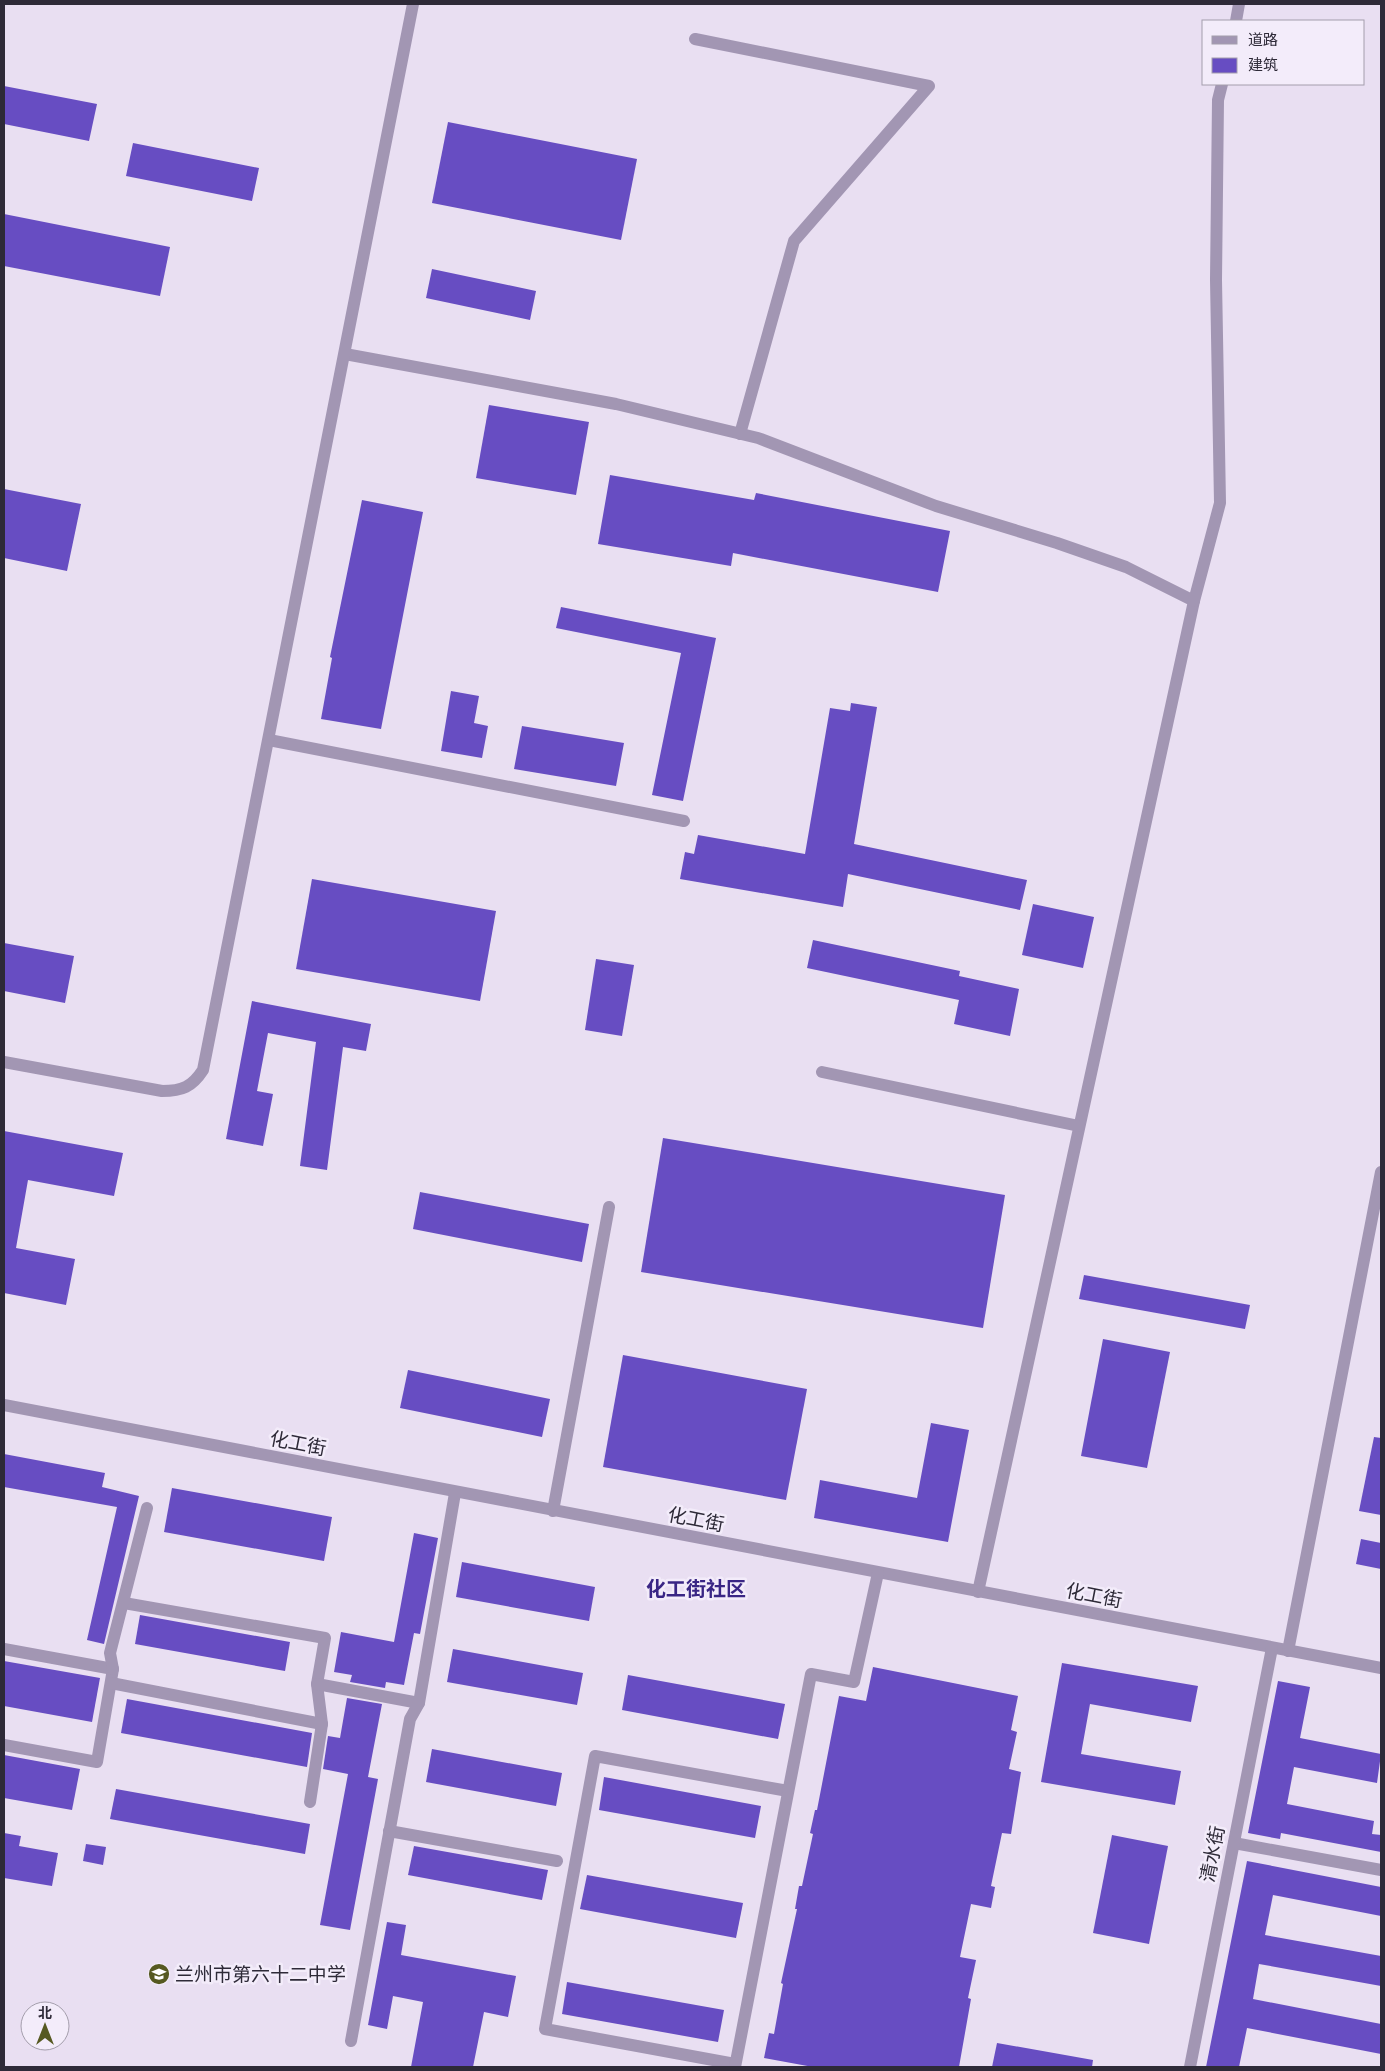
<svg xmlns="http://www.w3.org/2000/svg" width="1385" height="2071" font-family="Mulish,'Noto Sans SC',sans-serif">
  <rect width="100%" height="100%" fill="#e9dff2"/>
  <g fill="#674dc2">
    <polygon points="4,86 97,104 89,141 4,124"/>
    <polygon points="448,122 637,159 621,240 432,203"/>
    <polygon points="133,143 259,168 252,201 126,176"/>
    <polygon points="4,214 170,247 160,296 4,266"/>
    <polygon points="432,269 536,291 530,320 426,298"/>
    <polygon points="489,405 589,422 576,495 476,478"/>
    <polygon points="610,475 754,500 756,493 950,531 938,592 733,553 731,566 598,544"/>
    <polygon points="4,489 81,504 67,571 4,558"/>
    <polygon points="362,500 423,512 381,729 321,719 332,658 330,657"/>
    <polygon points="561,607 716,638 683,801 652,795 681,653 556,628"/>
    <polygon points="451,691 479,696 474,723 488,726 482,758 441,751"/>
    <polygon points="851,703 877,707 854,844 1027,880 1020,910 848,874 843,907 680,879 685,852 694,854 698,835 805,854 830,708 850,711"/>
    <polygon points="522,726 624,743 616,786 514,769"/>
    <polygon points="312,879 496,911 480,1001 296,969"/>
    <polygon points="1033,904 1094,917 1083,968 1022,955"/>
    <polygon points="813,940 960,971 959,976 1019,989 1010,1036 954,1024 959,1000 807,968"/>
    <polygon points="4,943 74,956 65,1003 4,991"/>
    <polygon points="596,959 634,965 622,1036 585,1030"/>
    <polygon points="252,1001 371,1024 366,1051 343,1047 327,1170 300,1166 316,1042 268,1033 257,1091 273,1094 263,1146 226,1139"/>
    <polygon points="4,1131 123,1153 114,1196 28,1180 16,1248 75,1259 66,1305 4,1293"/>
    <polygon points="663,1138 1005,1195 983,1328 641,1272"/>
    <polygon points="420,1192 589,1224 582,1262 413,1229"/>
    <polygon points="1084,1275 1250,1305 1245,1329 1079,1299"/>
    <polygon points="1103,1339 1170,1352 1147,1468 1081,1456"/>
    <polygon points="623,1355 807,1389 786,1500 603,1467"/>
    <polygon points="408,1370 550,1399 542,1437 400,1408"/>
    <polygon points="931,1423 969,1430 948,1542 814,1518 820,1480 917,1498"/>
    <polygon points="1374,1437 1381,1438 1381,1515 1359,1511"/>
    <polygon points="4,1454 105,1473 102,1487 139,1496 104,1644 87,1640 117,1507 4,1487"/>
    <polygon points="172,1488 332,1517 324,1561 164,1532"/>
    <polygon points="414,1533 438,1538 420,1634 414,1633 404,1685 386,1682 385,1688 350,1682 352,1675 334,1672 341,1632 394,1642"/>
    <polygon points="1361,1539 1381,1543 1381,1569 1356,1564"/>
    <polygon points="462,1562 595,1587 589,1621 456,1597"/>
    <polygon points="140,1615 290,1642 285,1671 135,1644"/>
    <polygon points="453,1649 583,1673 577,1705 447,1682"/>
    <polygon points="4,1661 100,1678 92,1722 4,1706"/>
    <polygon points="1062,1663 1198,1686 1191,1722 1090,1704 1081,1754 1181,1771 1175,1805 1041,1782"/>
    <polygon points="873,1667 1018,1696 1011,1730 1017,1732 1009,1769 1021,1772 1011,1834 1002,1833 991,1886 995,1887 991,1908 971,1904 960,1957 976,1960 968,1998 971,1999 959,2067 813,2067 764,2058 769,2033 774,2034 783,1984 781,1983 797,1909 795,1909 799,1886 802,1886 813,1834 810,1833 815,1810 817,1810 839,1696 866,1701"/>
    <polygon points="628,1675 785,1704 778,1739 622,1710"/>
    <polygon points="1278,1681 1310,1687 1300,1738 1381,1754 1377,1783 1294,1767 1287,1804 1374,1821 1372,1834 1381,1835 1381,1852 1281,1833 1280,1839 1248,1833"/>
    <polygon points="347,1698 382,1704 368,1777 378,1779 350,1930 320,1925 348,1774 323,1769 328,1736 340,1738"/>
    <polygon points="127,1699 312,1733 307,1767 121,1733"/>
    <polygon points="432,1749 562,1773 556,1806 426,1782"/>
    <polygon points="4,1755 80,1769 72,1810 4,1798"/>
    <polygon points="604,1777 761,1806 755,1838 599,1810"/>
    <polygon points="116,1789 310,1824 305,1854 110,1819"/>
    <polygon points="4,1833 21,1836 19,1846 58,1853 52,1886 4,1878"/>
    <polygon points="1112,1835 1168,1846 1149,1944 1093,1933"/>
    <polygon points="86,1844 106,1847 103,1865 83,1861"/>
    <polygon points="414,1846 548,1870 542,1900 408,1875"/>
    <polygon points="1247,1861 1381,1887 1381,1916 1273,1895 1265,1935 1381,1956 1381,1986 1259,1964 1253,1999 1381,2024 1381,2054 1247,2028 1239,2067 1206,2067"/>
    <polygon points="587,1875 743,1903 736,1938 580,1909"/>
    <polygon points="387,1922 406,1925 401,1955 516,1976 508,2017 484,2012 473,2067 411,2067 423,2002 393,1996 387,2029 368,2025"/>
    <polygon points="567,1982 724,2010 718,2042 562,2014"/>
    <polygon points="997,2043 1093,2060 1092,2067 992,2067"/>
  </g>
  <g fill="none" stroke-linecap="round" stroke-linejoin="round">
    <g stroke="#a296b3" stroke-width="12">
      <polyline points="1236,21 1239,4"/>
      <polyline points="695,39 929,86 794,241 740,434"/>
      <polyline points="345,354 616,404 758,438 936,506 1057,543 1126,567 1194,601 978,1592"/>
      <polyline points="1194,601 1220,503 1216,280 1218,100 1222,84"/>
      <polyline points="269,740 684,821"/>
      <path d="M 4,1062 L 162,1091 C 182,1091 192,1087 203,1070 L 413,4"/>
      <polyline points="822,1072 1079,1126"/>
      <polyline points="4,1405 1381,1668"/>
      <polyline points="553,1511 609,1207"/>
      <polyline points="124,1603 325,1638 317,1684 322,1724 310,1802"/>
      <polyline points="4,1649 113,1669 97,1762 4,1745"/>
      <polyline points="1288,1651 1381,1172"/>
      <polyline points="113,1669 110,1653 147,1508"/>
      <polyline points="111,1683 322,1724"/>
      <polyline points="317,1684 419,1703"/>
      <polyline points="389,1831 557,1861"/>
      <polyline points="1234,1843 1381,1870"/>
      <polyline points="351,2041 410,1719 419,1703 455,1493"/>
      <polyline points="735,2064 545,2029 595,1756 788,1791"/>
      <polyline points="735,2067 811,1674 854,1682 878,1573"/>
      <polyline points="1190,2067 1272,1648"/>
    </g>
  </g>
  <defs>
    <g id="school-disc" transform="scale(1.125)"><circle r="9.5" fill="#565921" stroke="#f3ecfa"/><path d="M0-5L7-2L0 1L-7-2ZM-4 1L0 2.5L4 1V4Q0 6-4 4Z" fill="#fff"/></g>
  </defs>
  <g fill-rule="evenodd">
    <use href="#school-disc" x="159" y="1974"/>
  </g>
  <g text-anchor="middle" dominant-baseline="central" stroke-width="5" stroke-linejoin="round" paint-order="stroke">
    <g font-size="19" fill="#2e2a38" stroke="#f3ecfa">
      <text transform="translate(298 1443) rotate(11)">化工街</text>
      <text transform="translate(696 1519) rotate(11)">化工街</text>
      <text transform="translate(1094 1595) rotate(11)">化工街</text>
      <text transform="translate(1212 1854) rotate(-79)">清水街</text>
    </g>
    <g font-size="19" fill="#2e2a38" stroke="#f3ecfa" text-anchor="start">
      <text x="175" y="1974">兰州市第六十二中学</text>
    </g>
    <g font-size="20" font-weight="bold" fill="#3a2685" stroke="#f3ecfa">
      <text x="696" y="1588">化工街社区</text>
    </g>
  </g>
  <rect width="1385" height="2071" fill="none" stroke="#2e2a38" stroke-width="10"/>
  <rect x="1202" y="20" width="162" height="65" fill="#f3ecfa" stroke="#a49eac"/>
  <rect x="1212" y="36" width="25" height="8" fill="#a296b3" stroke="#a49eac"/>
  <text x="1248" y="45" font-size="15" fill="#2e2a38">道路</text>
  <rect x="1212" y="58" width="25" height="15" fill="#674dc2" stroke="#a49eac"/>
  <text x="1248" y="70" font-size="15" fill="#2e2a38">建筑</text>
  <g transform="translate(45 2026)"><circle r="24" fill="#f3ecfa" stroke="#a49eac"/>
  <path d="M0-4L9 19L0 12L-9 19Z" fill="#565921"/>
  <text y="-8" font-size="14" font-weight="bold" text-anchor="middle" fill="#2e2a38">北</text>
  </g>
</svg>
